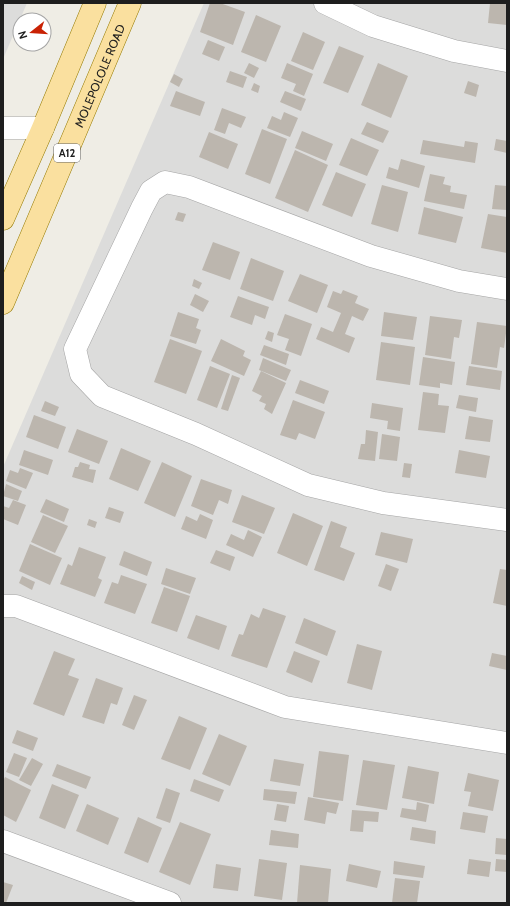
<svg xmlns="http://www.w3.org/2000/svg" width="510" height="906" font-family="Cabin,sans-serif">
  <rect width="100%" height="100%" fill="#efede5"/>
  <g fill="#dcdcdb">
    <polygon points="3,3 27,3 3,59"/>
    <polygon points="204,3 507,3 507,903 3,903 3,467"/>
  </g>
  <g fill="#bcb6ae">
    <polygon points="210,3 220,3 245,12 233,45 200,32"/>
    <polygon points="490,3 507,3 507,25 488,23"/>
    <polygon points="256,15 281,26 266,62 241,52"/>
    <polygon points="303,32 325,42 313,70 291,61"/>
    <polygon points="208,40 225,47 219,61 202,54"/>
    <polygon points="339,46 364,56 348,93 323,83"/>
    <polygon points="249,63 259,68 254,78 244,73"/>
    <polygon points="287,63 313,74 304,96 293,91 296,84 281,78"/>
    <polygon points="378,63 408,76 391,118 361,105"/>
    <polygon points="230,71 247,77 243,88 226,82"/>
    <polygon points="174,74 183,79 179,87 170,82"/>
    <polygon points="468,81 479,85 476,97 464,93"/>
    <polygon points="254,83 260,86 258,93 251,90"/>
    <polygon points="176,91 205,102 200,116 170,106"/>
    <polygon points="285,91 306,99 301,111 280,102"/>
    <polygon points="222,108 246,117 241,128 229,123 225,134 214,130"/>
    <polygon points="284,112 298,118 290,137 267,128 272,116 281,120"/>
    <polygon points="367,122 389,131 383,143 361,134"/>
    <polygon points="262,129 287,139 270,184 245,174"/>
    <polygon points="302,131 333,144 326,161 295,148"/>
    <polygon points="209,132 238,144 228,169 199,157"/>
    <polygon points="351,138 379,150 367,176 339,165"/>
    <polygon points="496,139 507,141 507,153 494,150"/>
    <polygon points="423,140 464,147 465,141 478,143 475,163 420,154"/>
    <polygon points="295,150 328,165 308,212 275,198"/>
    <polygon points="401,159 425,166 419,188 386,178 389,167 398,170"/>
    <polygon points="336,172 366,184 352,217 322,205"/>
    <polygon points="430,174 445,177 443,184 451,186 450,192 467,195 464,209 424,201"/>
    <polygon points="382,185 408,192 398,232 371,224"/>
    <polygon points="495,185 507,186 507,210 492,209"/>
    <polygon points="424,207 463,217 456,243 418,234"/>
    <polygon points="178,212 186,214 183,222 175,220"/>
    <polygon points="488,214 507,217 507,253 481,248"/>
    <polygon points="213,242 240,252 230,280 202,270"/>
    <polygon points="251,258 284,271 273,301 240,289"/>
    <polygon points="300,274 328,285 317,313 288,301"/>
    <polygon points="194,279 202,283 199,289 192,286"/>
    <polygon points="343,290 358,296 355,303 369,309 363,321 352,316 345,334 355,338 349,353 316,339 321,327 333,332 341,313 327,307 333,291 341,294"/>
    <polygon points="195,294 209,301 203,312 190,305"/>
    <polygon points="238,296 269,307 265,319 255,315 252,325 230,317"/>
    <polygon points="178,312 199,319 196,328 201,330 196,344 170,336"/>
    <polygon points="384,312 417,317 413,340 381,336"/>
    <polygon points="285,314 312,324 301,356 285,350 289,339 277,335"/>
    <polygon points="430,316 462,320 459,338 454,337 451,359 425,355"/>
    <polygon points="477,322 507,326 504,348 500,347 497,368 471,364"/>
    <polygon points="268,331 274,333 272,342 265,339"/>
    <polygon points="170,339 202,351 186,394 154,382"/>
    <polygon points="221,339 245,351 243,356 251,360 244,376 211,361"/>
    <polygon points="381,342 415,347 410,385 376,380"/>
    <polygon points="264,345 289,354 286,365 260,355"/>
    <polygon points="423,357 455,362 452,385 440,383 440,388 419,385"/>
    <polygon points="263,358 291,370 286,381 259,370"/>
    <polygon points="210,366 230,374 217,408 197,400"/>
    <polygon points="469,366 502,371 500,390 466,385"/>
    <polygon points="261,371 286,383 272,414 264,409 266,404 259,401 262,396 252,391"/>
    <polygon points="232,375 240,378 228,411 221,409"/>
    <polygon points="300,380 329,391 324,404 295,393"/>
    <polygon points="423,392 439,394 438,405 449,406 445,433 418,430"/>
    <polygon points="459,395 478,398 476,412 456,408"/>
    <polygon points="293,400 325,412 315,439 299,433 296,440 280,435"/>
    <polygon points="45,401 59,407 55,416 41,411"/>
    <polygon points="372,403 403,408 400,431 387,429 388,421 370,418"/>
    <polygon points="34,415 66,427 58,449 26,437"/>
    <polygon points="469,416 493,420 490,442 465,439"/>
    <polygon points="77,429 108,441 99,464 68,452"/>
    <polygon points="366,430 378,432 375,461 358,459 361,444 365,444"/>
    <polygon points="382,434 400,437 397,461 379,459"/>
    <polygon points="121,448 151,461 138,491 109,479"/>
    <polygon points="24,450 53,460 48,475 19,465"/>
    <polygon points="459,450 490,456 486,478 455,473"/>
    <polygon points="80,462 90,465 89,469 96,470 93,483 72,477 75,467 78,467"/>
    <polygon points="162,462 192,476 175,517 144,503"/>
    <polygon points="404,463 412,464 410,478 402,477"/>
    <polygon points="20,468 33,473 26,489 6,481 10,470 18,473"/>
    <polygon points="201,479 232,490 228,504 219,500 213,515 191,506"/>
    <polygon points="6,484 22,491 18,501 3,496"/>
    <polygon points="242,495 275,508 264,534 232,522"/>
    <polygon points="46,499 69,509 64,522 40,512"/>
    <polygon points="13,500 26,505 18,525 3,519 3,506 9,508"/>
    <polygon points="109,507 124,512 120,523 105,518"/>
    <polygon points="293,513 323,526 307,566 277,553"/>
    <polygon points="200,514 213,520 206,539 181,529 186,516 197,521"/>
    <polygon points="43,515 68,526 55,553 31,542"/>
    <polygon points="89,519 97,522 95,528 87,525"/>
    <polygon points="331,521 347,527 340,547 355,553 344,581 314,570"/>
    <polygon points="248,530 262,537 253,557 226,545 231,534 244,540"/>
    <polygon points="381,532 413,539 407,563 375,555"/>
    <polygon points="30,544 62,558 50,585 19,571"/>
    <polygon points="79,547 106,557 98,578 102,580 95,597 60,584 68,564 72,566"/>
    <polygon points="216,550 235,557 230,571 210,563"/>
    <polygon points="124,551 152,562 147,576 119,565"/>
    <polygon points="386,564 399,569 391,591 378,586"/>
    <polygon points="166,568 196,578 190,594 161,584"/>
    <polygon points="500,569 507,570 507,606 493,603"/>
    <polygon points="121,575 147,584 135,614 104,603 112,582 118,584"/>
    <polygon points="22,576 35,582 32,590 19,583"/>
    <polygon points="164,587 190,596 177,632 151,623"/>
    <polygon points="263,608 286,616 267,668 231,656 239,634 243,635 251,614 259,618"/>
    <polygon points="196,615 227,626 219,650 187,638"/>
    <polygon points="304,618 336,631 327,656 295,643"/>
    <polygon points="357,644 382,651 372,690 347,683"/>
    <polygon points="54,651 75,659 68,675 79,679 64,716 33,704"/>
    <polygon points="294,651 320,661 312,683 286,672"/>
    <polygon points="492,653 507,656 507,670 489,666"/>
    <polygon points="96,678 123,688 117,705 111,703 104,724 82,717"/>
    <polygon points="134,695 147,700 134,730 122,725"/>
    <polygon points="179,716 207,728 190,770 161,759"/>
    <polygon points="17,730 38,738 33,751 12,743"/>
    <polygon points="219,734 247,746 230,786 202,774"/>
    <polygon points="319,751 349,755 343,801 313,797"/>
    <polygon points="14,753 27,758 19,777 6,772"/>
    <polygon points="32,758 43,764 31,786 19,780"/>
    <polygon points="274,759 304,764 300,786 270,781"/>
    <polygon points="363,760 395,765 387,810 356,805"/>
    <polygon points="57,764 91,777 86,789 52,776"/>
    <polygon points="408,766 439,772 434,804 402,798"/>
    <polygon points="468,773 499,780 493,811 468,806 471,792 464,791"/>
    <polygon points="5,777 31,790 16,822 3,815 3,781"/>
    <polygon points="194,779 224,790 219,802 190,791"/>
    <polygon points="52,784 79,795 65,829 39,818"/>
    <polygon points="166,788 180,793 170,823 156,818"/>
    <polygon points="264,789 297,792 295,804 263,800"/>
    <polygon points="308,797 339,803 336,814 327,812 325,824 304,820"/>
    <polygon points="417,802 429,805 426,822 400,817 402,808 416,810"/>
    <polygon points="87,804 119,818 108,845 76,831"/>
    <polygon points="277,804 289,806 286,822 274,820"/>
    <polygon points="352,810 379,812 378,822 364,821 363,832 350,831"/>
    <polygon points="463,812 488,816 485,833 460,829"/>
    <polygon points="138,817 162,828 148,863 124,853"/>
    <polygon points="180,822 211,834 190,885 159,872"/>
    <polygon points="412,827 436,831 435,844 410,840"/>
    <polygon points="271,830 299,834 298,848 269,845"/>
    <polygon points="496,838 507,839 507,855 495,854"/>
    <polygon points="259,859 287,863 282,900 254,896"/>
    <polygon points="469,859 491,862 489,877 467,874"/>
    <polygon points="496,859 507,860 507,872 495,871"/>
    <polygon points="394,861 425,866 423,878 393,874"/>
    <polygon points="216,864 241,868 238,891 213,888"/>
    <polygon points="349,864 381,871 377,888 346,881"/>
    <polygon points="300,865 331,869 328,903 297,903"/>
    <polygon points="395,878 420,881 417,903 392,903"/>
    <polygon points="3,882 13,885 6,903 3,903"/>
  </g>
  <g fill="none" stroke-linecap="round" stroke-linejoin="round">
    <g stroke="#a5a5a5" stroke-width="23">
      <g id="minor">
        <polyline points="325,3 373,26 454,51 507,61"/>
        <polyline points="507,289 459,281 371,256 189,187 165,182 151,191 142,208 75,349 81,374 102,396 196,434 308,485 383,503 507,520"/>
        <polyline points="3,606 16,606 285,707 507,743"/>
        <polyline points="3,841 170,903"/>
      </g>
    </g>
    <g stroke="#a5a5a5" stroke-width="23">
      <polyline id="tertiary" points="3,128 43,128"/>
    </g>
    <g stroke="#967b03" stroke-width="23">
      <g id="primary">
        <polyline points="3,219 43,128 95,3"/>
        <path id="s1" d="M 3,303 L 130,3"/>
      </g>
    </g>
    <use href="#minor" stroke="#fff" stroke-width="22"/>
    <use href="#tertiary" stroke="#fff" stroke-width="22"/>
    <use href="#primary" stroke="#fae09f" stroke-width="22"/>
  </g>
  <g text-anchor="middle" dominant-baseline="central" stroke-width="3" stroke-linejoin="round" paint-order="stroke">
    <rect fill="#fff" stroke="#626262" stroke-width="1" x="54" y="144" width="26" height="18" rx="3"/>
    <g font-size="11" font-weight="bold" fill="#1e1e1e">
      <text x="67" y="153">A12</text>
    </g>
    <g font-size="12" fill="#1e1e1e" stroke="#fff">
      <text stroke="none"><textPath href="#s1" startOffset="247">MOLEPOLOLE ROAD</textPath></text>
    </g>
  </g>
  <rect width="510" height="906" fill="none" stroke="#1e1e1e" stroke-width="8"/>
  <g transform="translate(32 32) rotate(253)"><circle r="19" fill="#ffffff" stroke="#a5a5a5"/>
  <path d="M0-3L7 15L0 10L-7 15Z" fill="#c92204"/>
  <text y="-6" font-size="11" font-weight="bold" text-anchor="middle" fill="#1e1e1e">N</text>
  </g>
</svg>
